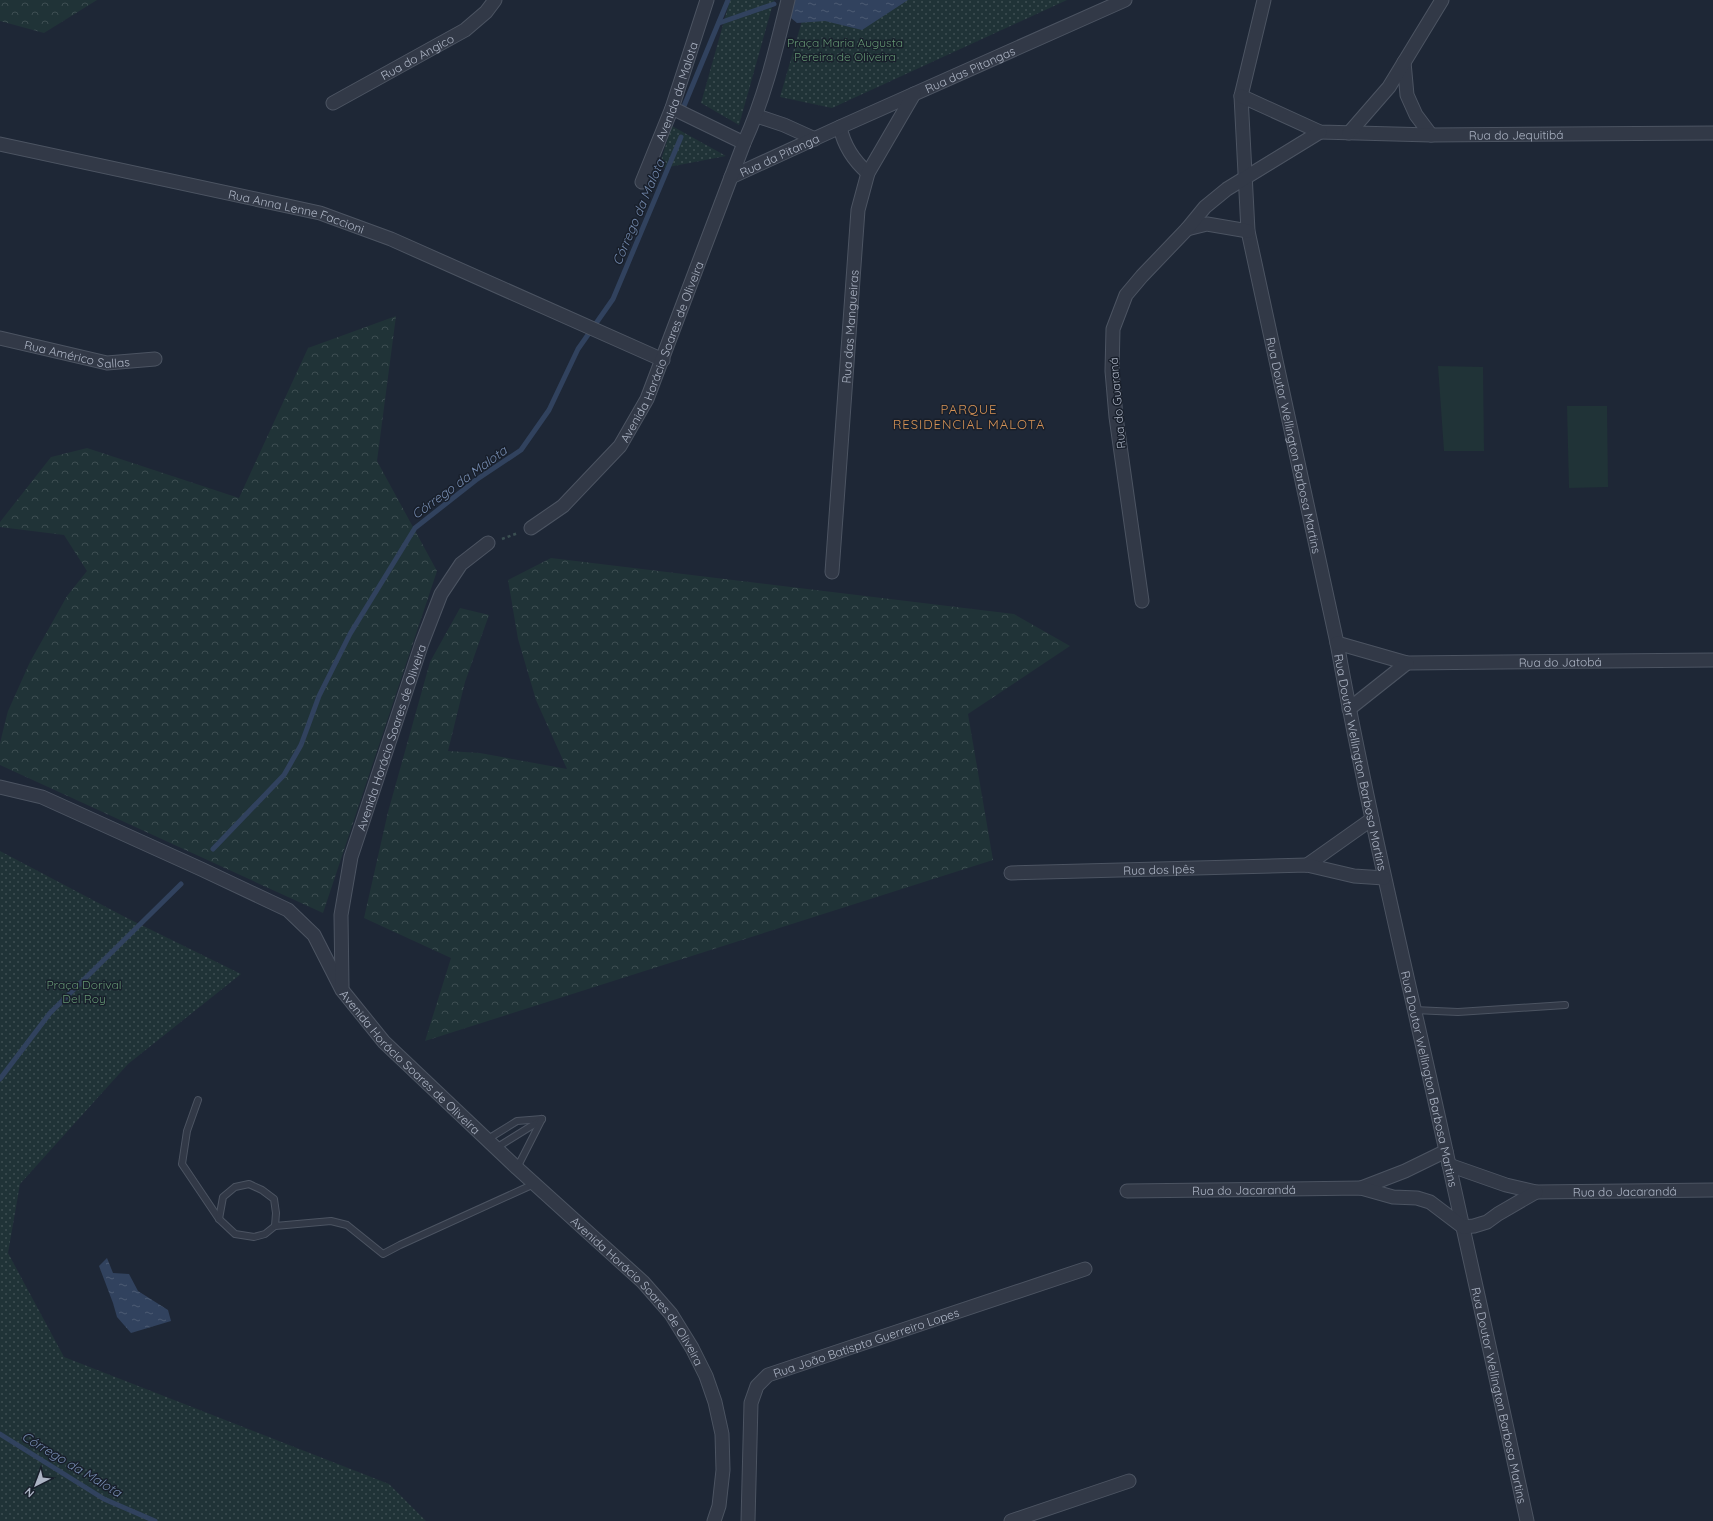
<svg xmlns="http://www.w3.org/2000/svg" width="1713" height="1521" font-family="Quicksand,sans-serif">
  <defs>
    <pattern id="forest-crowns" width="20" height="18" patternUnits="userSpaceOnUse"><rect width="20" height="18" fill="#203337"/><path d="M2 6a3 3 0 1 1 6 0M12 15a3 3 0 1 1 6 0" fill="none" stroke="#3e4e52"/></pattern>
    <pattern id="park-dots" width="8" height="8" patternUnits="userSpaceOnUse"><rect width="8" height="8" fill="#203337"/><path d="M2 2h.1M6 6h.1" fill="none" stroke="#3e4e52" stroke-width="1.8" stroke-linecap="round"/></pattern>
    <pattern id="water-ripples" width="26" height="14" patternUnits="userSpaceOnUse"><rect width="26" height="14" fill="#31425e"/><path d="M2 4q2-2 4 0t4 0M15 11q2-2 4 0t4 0" fill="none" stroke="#4c5b73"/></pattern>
  </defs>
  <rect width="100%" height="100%" fill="#1e2736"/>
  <g fill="url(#forest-crowns)">
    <polygon points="0,0 97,0 44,33 0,21"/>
    <polygon points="396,316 377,461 437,571 323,913 0,765 0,743 8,711 30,662 67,596 87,571 64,535 0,527 0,522 51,457 87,448 239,498 308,348"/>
    <polygon points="551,558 1014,614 1070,646 968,714 993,860 425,1041 451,958 364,918 388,812 430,662 460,608 489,615 465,682 448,751 480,753 567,769 536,700 518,639 508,580"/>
  </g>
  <g fill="url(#park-dots)">
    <polygon points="730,0 774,0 739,125 701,103"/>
    <polygon points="808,0 1067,0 832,108 780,97"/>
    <polygon points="672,126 726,156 658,169"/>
    <polygon points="0,851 125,917 241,974 128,1064 20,1184 8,1253 64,1357 389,1484 426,1521 0,1521"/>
  </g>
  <g fill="#203337">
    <polygon points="1438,366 1483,367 1484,451 1444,451"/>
    <polygon points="1567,406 1607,406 1608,487 1569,488"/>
  </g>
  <g fill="url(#water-ripples)">
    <polygon points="792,0 908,0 862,30 825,21 797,23 791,18"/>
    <polygon points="107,1258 113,1273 129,1274 138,1291 168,1310 171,1321 131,1333 117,1317 113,1303 99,1266"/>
  </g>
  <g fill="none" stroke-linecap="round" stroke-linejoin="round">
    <g stroke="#31425e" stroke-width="5">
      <polyline points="719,23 774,4"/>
      <polyline points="684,106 728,0"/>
      <polyline points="213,849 284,775 301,745 319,696 350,634 415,528 476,480 521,450 549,410 578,349 613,299 681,137"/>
      <polyline points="0,1079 50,1013 181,884"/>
      <polyline points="0,1434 104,1499 155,1521"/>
    </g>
    <g stroke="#4c5462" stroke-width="8">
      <g id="lane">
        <polyline points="1414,1010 1458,1012 1565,1005"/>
        <polyline points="198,1100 187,1131 182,1164 219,1219 235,1234 254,1237 265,1234 275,1226 331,1221 347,1225 383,1254 400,1245 534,1184"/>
        <polyline points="488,1139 517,1121 542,1119"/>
        <polyline points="496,1148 541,1120"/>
        <polyline points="517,1168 542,1119"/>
        <polyline points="219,1219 223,1197 235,1187 249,1184 262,1190 274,1199 276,1213 275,1226"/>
      </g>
    </g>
    <g stroke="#4c5462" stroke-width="15">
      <g id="street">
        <path id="s1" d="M 1264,0 L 1241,96 L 1248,231 L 1337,643 C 1368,814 1409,982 1446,1151 C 1474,1274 1500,1398 1527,1521"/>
        <polyline points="1404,62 1407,95 1416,115 1431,135"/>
        <path id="s2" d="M 1241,96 L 1320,132 L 1431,135 L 1713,133"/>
        <path id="s3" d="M 333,103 L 465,30 L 486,12 L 495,0"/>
        <polyline points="672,108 744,143"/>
        <polyline points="757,116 784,125 815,139"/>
        <path d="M 840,127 C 844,146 853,160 868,173"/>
        <polyline points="1349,133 1389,87 1442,0"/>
        <path id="s4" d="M 0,144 L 320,213 L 391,239 L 663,360"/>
        <path id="s5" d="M 731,177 L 840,127 L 1125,0"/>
        <path id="s6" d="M 642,182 L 672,108 L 707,0"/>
        <polyline points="1187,229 1207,224 1248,231"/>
        <path id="s7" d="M 0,338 L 107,363 L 155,359"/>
        <path id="s8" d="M 531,528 L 563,506 L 620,446 L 647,399 L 744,143 C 765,97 776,49 788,0"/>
        <path id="s9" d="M 832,572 L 858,210 L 868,173 L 914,94"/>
        <polyline points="1142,601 1116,417 1112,371 1113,329 1126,295 1142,276 1187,229 1205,207 1227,189 1320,132"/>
        <path id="s10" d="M 1337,643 L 1407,663 L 1713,660"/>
        <polyline points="1349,709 1407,663"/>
        <path id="s11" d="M 0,787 L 42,797 L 201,869 L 288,910 L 314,935 L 342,990 L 384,1042 L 517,1168 L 643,1282 L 671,1314 L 692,1348 L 706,1376 L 715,1402 L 722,1434 L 723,1470 L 719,1506 L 714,1521"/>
        <polyline points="1307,865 1372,819"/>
        <path id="s12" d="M 1011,873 L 1307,865 L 1354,876 L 1384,878"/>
        <path id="s13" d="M 342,987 L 341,915 L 351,857 L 422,643 L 441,594 L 461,564 L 488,543"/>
        <path id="s14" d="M 1449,1165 L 1506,1185 L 1536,1192 L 1713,1190"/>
        <polyline points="1361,1188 1405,1171 1446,1151"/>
        <path id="s15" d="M 1127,1191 L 1361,1188 L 1393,1197 L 1417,1198 L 1430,1202 L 1463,1227 L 1474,1226 L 1487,1222 L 1498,1214 L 1536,1192"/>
        <path id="s16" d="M 748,1521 L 751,1403 L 757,1386 L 768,1375 L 1085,1269"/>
        <polyline points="1011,1521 1129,1481"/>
      </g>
    </g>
    <polyline stroke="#3b4f52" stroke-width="2.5" stroke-dasharray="3 3" stroke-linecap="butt" points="502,539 518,533"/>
    <use href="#lane" stroke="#323947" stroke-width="6"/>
    <use href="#street" stroke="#323947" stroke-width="13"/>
  </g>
  <g text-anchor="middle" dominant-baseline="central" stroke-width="3" stroke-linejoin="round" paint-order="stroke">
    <g font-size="12" fill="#639471" stroke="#181f2b">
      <text x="845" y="42">Praça Maria Augusta<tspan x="845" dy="14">Pereira de Oliveira</tspan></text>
      <text x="84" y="984">Praça Dorival<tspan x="84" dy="14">Del Roy</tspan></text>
    </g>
    <g font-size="12" fill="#acb4c4" stroke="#181f2b">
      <text stroke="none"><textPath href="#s3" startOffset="96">Rua do Angico</textPath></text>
      <text stroke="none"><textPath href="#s5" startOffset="262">Rua das Pitangas</textPath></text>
      <text stroke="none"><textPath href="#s6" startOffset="97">Avenida da Malota</textPath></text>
      <text stroke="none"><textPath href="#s2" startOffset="283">Rua do Jequitibá</textPath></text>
      <text stroke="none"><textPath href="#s5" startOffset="53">Rua da Pitanga</textPath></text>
      <text stroke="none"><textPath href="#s4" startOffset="304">Rua Anna Lenne Faccioni</textPath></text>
      <text stroke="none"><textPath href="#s9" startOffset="246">Rua das Mangueiras</textPath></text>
      <text stroke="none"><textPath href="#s7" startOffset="79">Rua Américo Sallas</textPath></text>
      <text stroke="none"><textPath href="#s8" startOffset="225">Avenida Horácio Soares de Oliveira</textPath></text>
      <text transform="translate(1117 403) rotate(-95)">Rua do Guaraná</text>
      <text stroke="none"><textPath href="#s1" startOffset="453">Rua Doutor Wellington Barbosa Martins</textPath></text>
      <text stroke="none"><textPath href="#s10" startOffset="226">Rua do Jatobá</textPath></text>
      <text stroke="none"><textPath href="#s13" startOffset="257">Avenida Horácio Soares de Oliveira</textPath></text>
      <text stroke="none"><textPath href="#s1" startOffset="777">Rua Doutor Wellington Barbosa Martins</textPath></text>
      <text stroke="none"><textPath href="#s12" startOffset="148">Rua dos Ipês</textPath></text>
      <text stroke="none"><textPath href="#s11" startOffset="511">Avenida Horácio Soares de Oliveira</textPath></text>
      <text stroke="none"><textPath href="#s1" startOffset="1101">Rua Doutor Wellington Barbosa Martins</textPath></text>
      <text stroke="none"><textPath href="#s15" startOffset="117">Rua do Jacarandá</textPath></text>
      <text stroke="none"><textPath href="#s14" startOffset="180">Rua do Jacarandá</textPath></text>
      <text stroke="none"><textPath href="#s11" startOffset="835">Avenida Horácio Soares de Oliveira</textPath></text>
      <text stroke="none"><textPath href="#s16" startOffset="255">Rua João Batispta Guerreiro Lopes</textPath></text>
      <text stroke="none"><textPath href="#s1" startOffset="1425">Rua Doutor Wellington Barbosa Martins</textPath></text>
    </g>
    <g font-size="13" font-style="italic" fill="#7389ad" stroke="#181f2b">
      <text transform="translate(638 212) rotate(-67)">Córrego da Malota</text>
      <text transform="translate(459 482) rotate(-36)">Córrego da Malota</text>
      <text transform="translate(72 1464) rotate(31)">Córrego da Malota</text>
    </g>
    <g font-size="13" letter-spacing="1" fill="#d59255" stroke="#181f2b">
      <text x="969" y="409">PARQUE<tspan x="969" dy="15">RESIDENCIAL MALOTA</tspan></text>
    </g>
  </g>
  <g transform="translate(36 1485) rotate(222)" stroke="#181f2b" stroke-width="3" paint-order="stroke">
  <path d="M0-3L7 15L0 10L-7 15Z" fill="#acb4c4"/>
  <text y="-6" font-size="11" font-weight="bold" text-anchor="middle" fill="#acb4c4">N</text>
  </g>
</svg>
